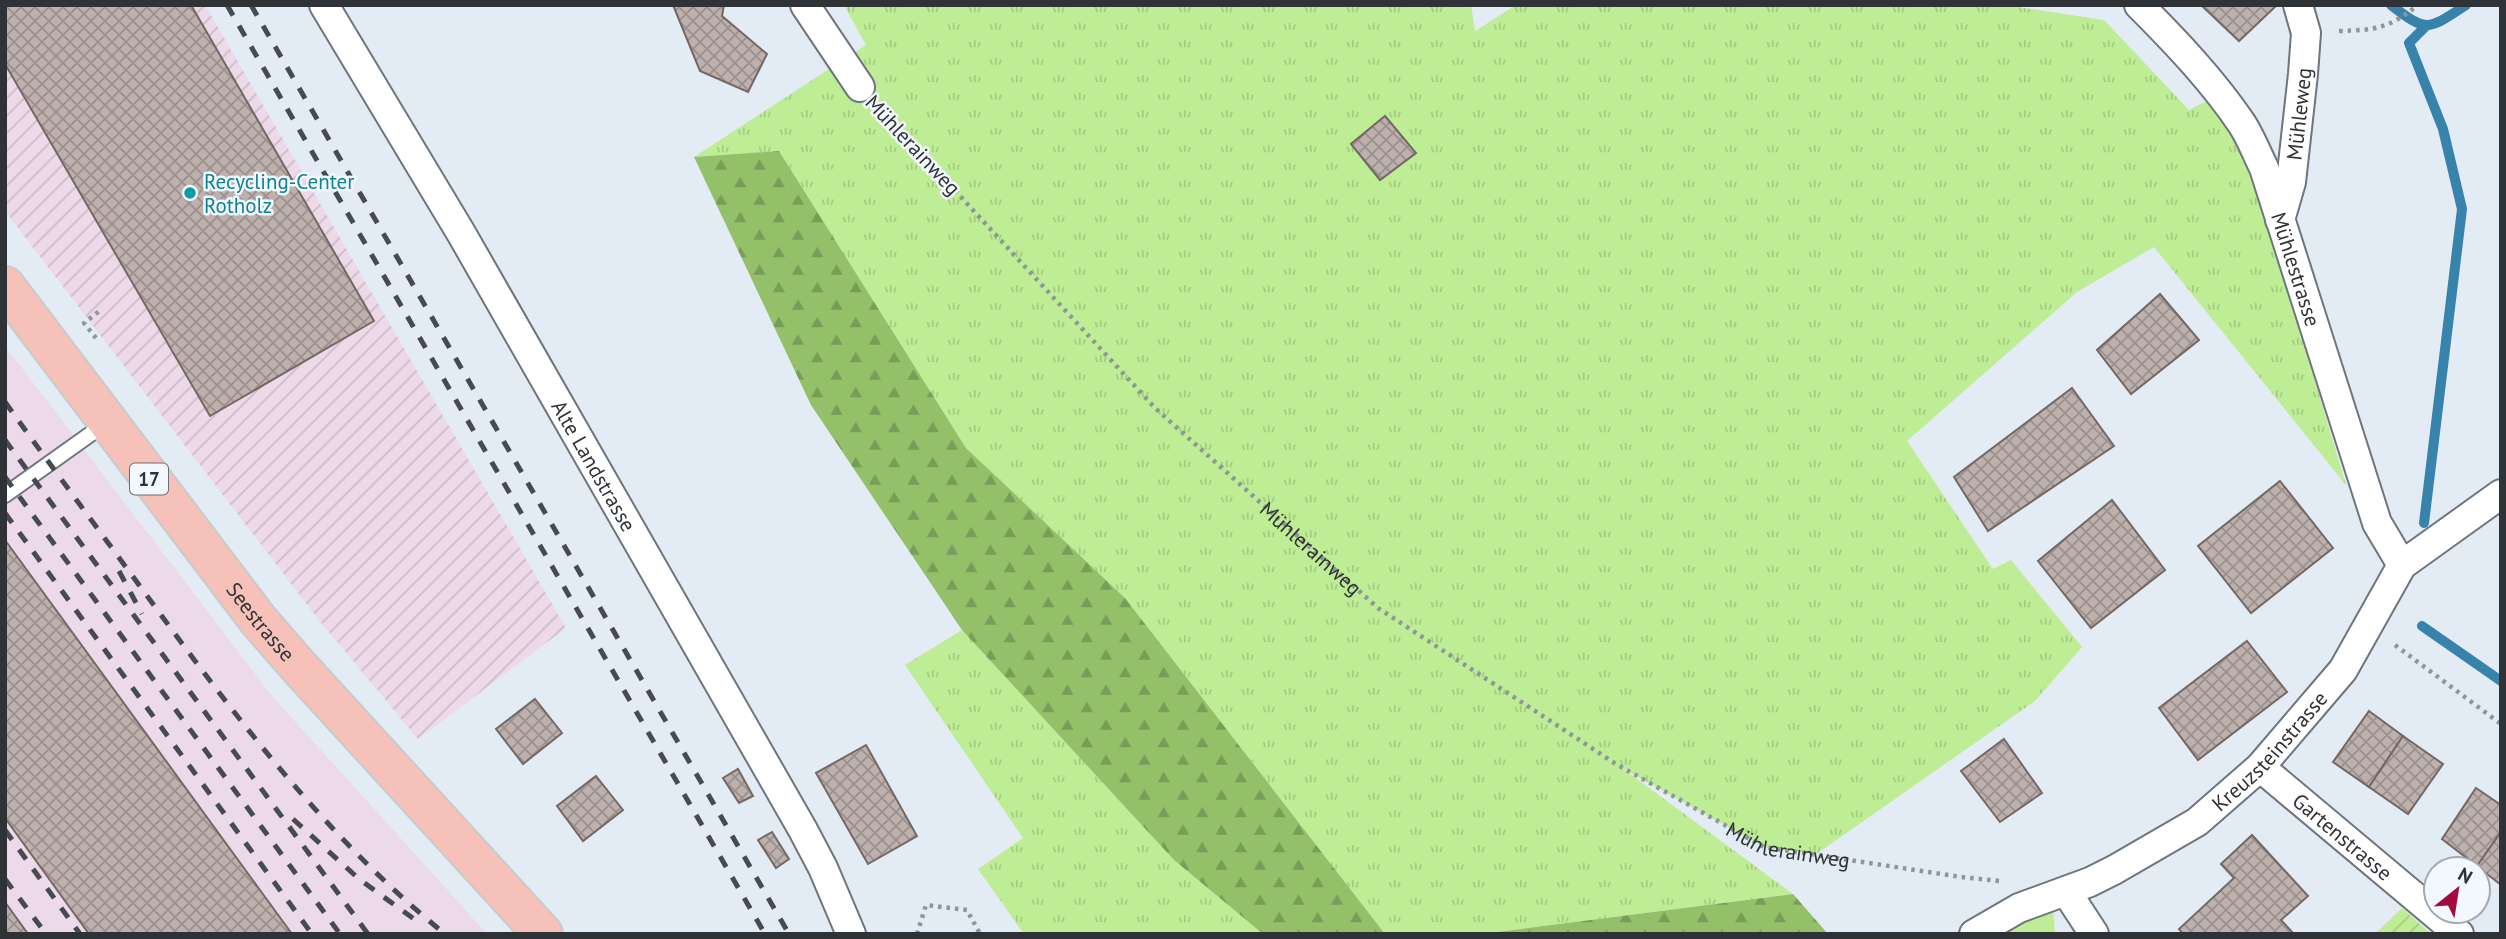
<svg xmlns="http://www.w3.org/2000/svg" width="2506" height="939" font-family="'PT Sans',sans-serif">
  <defs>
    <pattern id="industrial-furrows" width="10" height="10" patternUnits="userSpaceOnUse" patternTransform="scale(1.75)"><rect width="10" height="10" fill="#eed9e8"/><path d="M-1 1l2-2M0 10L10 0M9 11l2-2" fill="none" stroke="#ccbbc8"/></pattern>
    <pattern id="grass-tufts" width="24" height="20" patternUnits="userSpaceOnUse" patternTransform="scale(1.75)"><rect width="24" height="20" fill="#bfed95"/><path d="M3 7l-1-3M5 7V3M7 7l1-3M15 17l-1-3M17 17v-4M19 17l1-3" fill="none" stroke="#a4cc81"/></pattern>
    <pattern id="forest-firs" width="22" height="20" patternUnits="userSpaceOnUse" patternTransform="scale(1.75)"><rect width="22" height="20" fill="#93c069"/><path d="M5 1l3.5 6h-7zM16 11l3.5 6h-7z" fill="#789d57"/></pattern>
    <pattern id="garden-furrows" width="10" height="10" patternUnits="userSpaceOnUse" patternTransform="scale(1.75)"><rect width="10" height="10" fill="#bfed95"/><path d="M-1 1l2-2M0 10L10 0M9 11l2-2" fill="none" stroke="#a4cc81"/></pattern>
    <pattern id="building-cross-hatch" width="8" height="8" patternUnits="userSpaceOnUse" patternTransform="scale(1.75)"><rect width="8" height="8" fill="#bdb0ad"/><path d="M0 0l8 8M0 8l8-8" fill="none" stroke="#9a908e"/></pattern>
  </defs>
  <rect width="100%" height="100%" fill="#e3ebf5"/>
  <polygon fill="#ecd9ea" points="5,346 272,696 487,934 5,934"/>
  <polygon fill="url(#industrial-furrows)" points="5,5 205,5 566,628 418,739 318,619 5,211"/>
  <g fill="url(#grass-tufts)">
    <polygon points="844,5 1471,5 1475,31 1516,5 2005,5 2104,20 2189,110 2209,100 2227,127 2257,187 2346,485 2154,247 2077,292 1907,441 1993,569 2011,560 2082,647 2035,701 1815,855 1764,847 1622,768 1793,894 1482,934 1385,934 1125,598 966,448 779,151 694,157 866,45"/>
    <polygon points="962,630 1174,860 1263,934 1024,934 978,869 1023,838 905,665"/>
    <polygon points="2052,897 2055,934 1974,934"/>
  </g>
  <g fill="url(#forest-firs)">
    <polygon points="779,151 966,448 1125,598 1385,934 1263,934 1174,860 962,630 811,405 694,157"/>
    <polygon points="1793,894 1828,934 1482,934"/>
  </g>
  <polygon fill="url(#garden-furrows)" points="2402,908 2431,934 2375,934"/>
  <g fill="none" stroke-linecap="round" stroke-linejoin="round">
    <g stroke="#3883ac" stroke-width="10">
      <path d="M 2391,5 C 2427,33 2428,30 2466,5"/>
      <polyline points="2424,523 2462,209 2443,129 2409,43 2425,27"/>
      <polyline points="2422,626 2501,681"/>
    </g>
  </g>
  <g fill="url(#building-cross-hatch)" stroke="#746865" stroke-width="2">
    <polygon points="5,5 191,5 374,321 210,416 5,64"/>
    <polygon points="673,5 724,5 722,16 767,54 748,92 700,71"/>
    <polygon points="2201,5 2277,5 2239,41"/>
    <polygon points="1385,116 1416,153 1380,180 1351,144"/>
    <polygon points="2160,294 2199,340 2131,394 2097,350"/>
    <polygon points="2072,388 2114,446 1988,531 1954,477"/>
    <polygon points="2280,481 2333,548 2251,613 2198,546"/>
    <polygon points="2112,500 2165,570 2091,628 2038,561"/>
    <polygon points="5,540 292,934 89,934 5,818"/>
    <polygon points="2247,641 2287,692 2198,760 2159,708"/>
    <polygon points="535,699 562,733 523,764 496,729"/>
    <polygon points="2369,711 2403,736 2369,787 2333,762"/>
    <polygon points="2403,736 2443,764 2408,814 2369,787"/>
    <polygon points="2004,739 2042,793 2000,822 1961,771"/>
    <polygon points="866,745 917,836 868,864 816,773"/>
    <polygon points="738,769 753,796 739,803 723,778"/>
    <polygon points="596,776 623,810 583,841 557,806"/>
    <polygon points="2476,788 2501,805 2501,832 2477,866 2442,839"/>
    <polygon points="772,832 789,859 776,868 758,840"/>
    <polygon points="2501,832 2501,885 2477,866"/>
    <polygon points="2252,835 2308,896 2281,920 2294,934 2183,934 2179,929 2234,878 2221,864"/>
    <polygon points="5,902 28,934 5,934"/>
  </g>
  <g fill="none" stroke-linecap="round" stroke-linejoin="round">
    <g stroke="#6f757e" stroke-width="18">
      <polyline id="service" points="5,495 106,423"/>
    </g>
    <g stroke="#6f757e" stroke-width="32">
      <g id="minor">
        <path id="s2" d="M 324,5 L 461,233 L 803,830 L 823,868 L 851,934"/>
        <polyline points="805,5 860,87"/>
        <path id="s3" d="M 2139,5 C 2176,42 2213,81 2242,124 C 2251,138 2257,154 2264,168 L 2377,523 L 2402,565"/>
        <path id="s4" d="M 2280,220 L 2291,182 L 2303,74 L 2306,33 L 2298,5"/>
        <path id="s5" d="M 2260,767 L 2459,934"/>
        <polyline points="2066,891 2094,934"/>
        <path id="s6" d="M 1974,934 L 2019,908 L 2090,882 L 2114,870 L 2197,822 L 2260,767 L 2343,670 L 2402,565 L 2501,494"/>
      </g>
    </g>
    <g stroke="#c9cacb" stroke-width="42">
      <g id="primary">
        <path id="s7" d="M 5,286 L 259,621 L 299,667 L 543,934"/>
      </g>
    </g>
    <g stroke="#8f959c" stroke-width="4.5" stroke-dasharray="3.5 5" stroke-linecap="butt">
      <path d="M 2339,31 C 2375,30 2388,29 2418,5"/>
      <path id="s1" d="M 880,109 L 1155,408 L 1378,608 L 1616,764 L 1764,847 L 1961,877 L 2000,881"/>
      <polyline points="96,338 84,323 102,309"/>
      <polyline points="2395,645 2501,724"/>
      <polyline points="917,934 926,905 967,910 980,934"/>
    </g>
    <use href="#service" stroke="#fff" stroke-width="14"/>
    <use href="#minor" stroke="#fff" stroke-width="28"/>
    <use href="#primary" stroke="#f5c1b8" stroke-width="38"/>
    <g stroke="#474b50" stroke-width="5" stroke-dasharray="12 12" stroke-linecap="butt">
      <polyline points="227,5 765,934"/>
      <polyline points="251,5 789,934"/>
      <path d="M 5,402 C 54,470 104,537 153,604 C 240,723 330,841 445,934"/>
      <polyline points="5,440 368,934"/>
      <polyline points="5,477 340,934"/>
      <polyline points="5,513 312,934"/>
      <polyline points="119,571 142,614"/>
      <polyline points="293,819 359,879 414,919"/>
      <polyline points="5,830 80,934"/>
      <polyline points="5,879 46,934"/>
    </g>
  </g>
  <circle fill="#0f9aa8" stroke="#f3f8fe" stroke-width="2.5" cx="190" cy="193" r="7"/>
  <g text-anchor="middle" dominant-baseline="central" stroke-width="5" stroke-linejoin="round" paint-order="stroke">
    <rect fill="#f3f8fe" stroke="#6a6d72" stroke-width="2" x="130" y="463.5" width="38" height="31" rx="5"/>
    <g font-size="19" font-weight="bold" fill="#2f3236">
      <text x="149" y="479">17</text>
    </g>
    <g font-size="21" fill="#2f3236" stroke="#f3f8fe">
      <text stroke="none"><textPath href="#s4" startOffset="108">Mühleweg</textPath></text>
      <text transform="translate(913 145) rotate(47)">Mühlerainweg</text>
      <text stroke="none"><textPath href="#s3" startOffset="313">Mühlestrasse</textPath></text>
      <text stroke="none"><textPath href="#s2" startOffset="534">Alte Landstrasse</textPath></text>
      <text stroke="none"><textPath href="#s1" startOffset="616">Mühlerainweg</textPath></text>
      <text stroke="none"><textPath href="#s7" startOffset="422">Seestrasse</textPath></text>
      <text stroke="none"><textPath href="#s6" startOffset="352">Kreuzsteinstrasse</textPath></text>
      <text stroke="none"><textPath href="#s5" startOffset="108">Gartenstrasse</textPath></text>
      <text stroke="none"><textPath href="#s1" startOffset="1183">Mühlerainweg</textPath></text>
    </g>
    <g font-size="21" fill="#0d838f" stroke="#f3f8fe" text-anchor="start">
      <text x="204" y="181">Recycling-Center<tspan x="204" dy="24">Rotholz</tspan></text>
    </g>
  </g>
  <rect width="2506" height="939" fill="none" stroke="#2f3236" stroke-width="14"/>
  <g transform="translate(2457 890) rotate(30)"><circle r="33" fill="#f3f8fe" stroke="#a5a9ae" stroke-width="2"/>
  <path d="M0-5L12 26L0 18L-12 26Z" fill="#a40a3f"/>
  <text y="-10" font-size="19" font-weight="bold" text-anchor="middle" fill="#2f3236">N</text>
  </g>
</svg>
